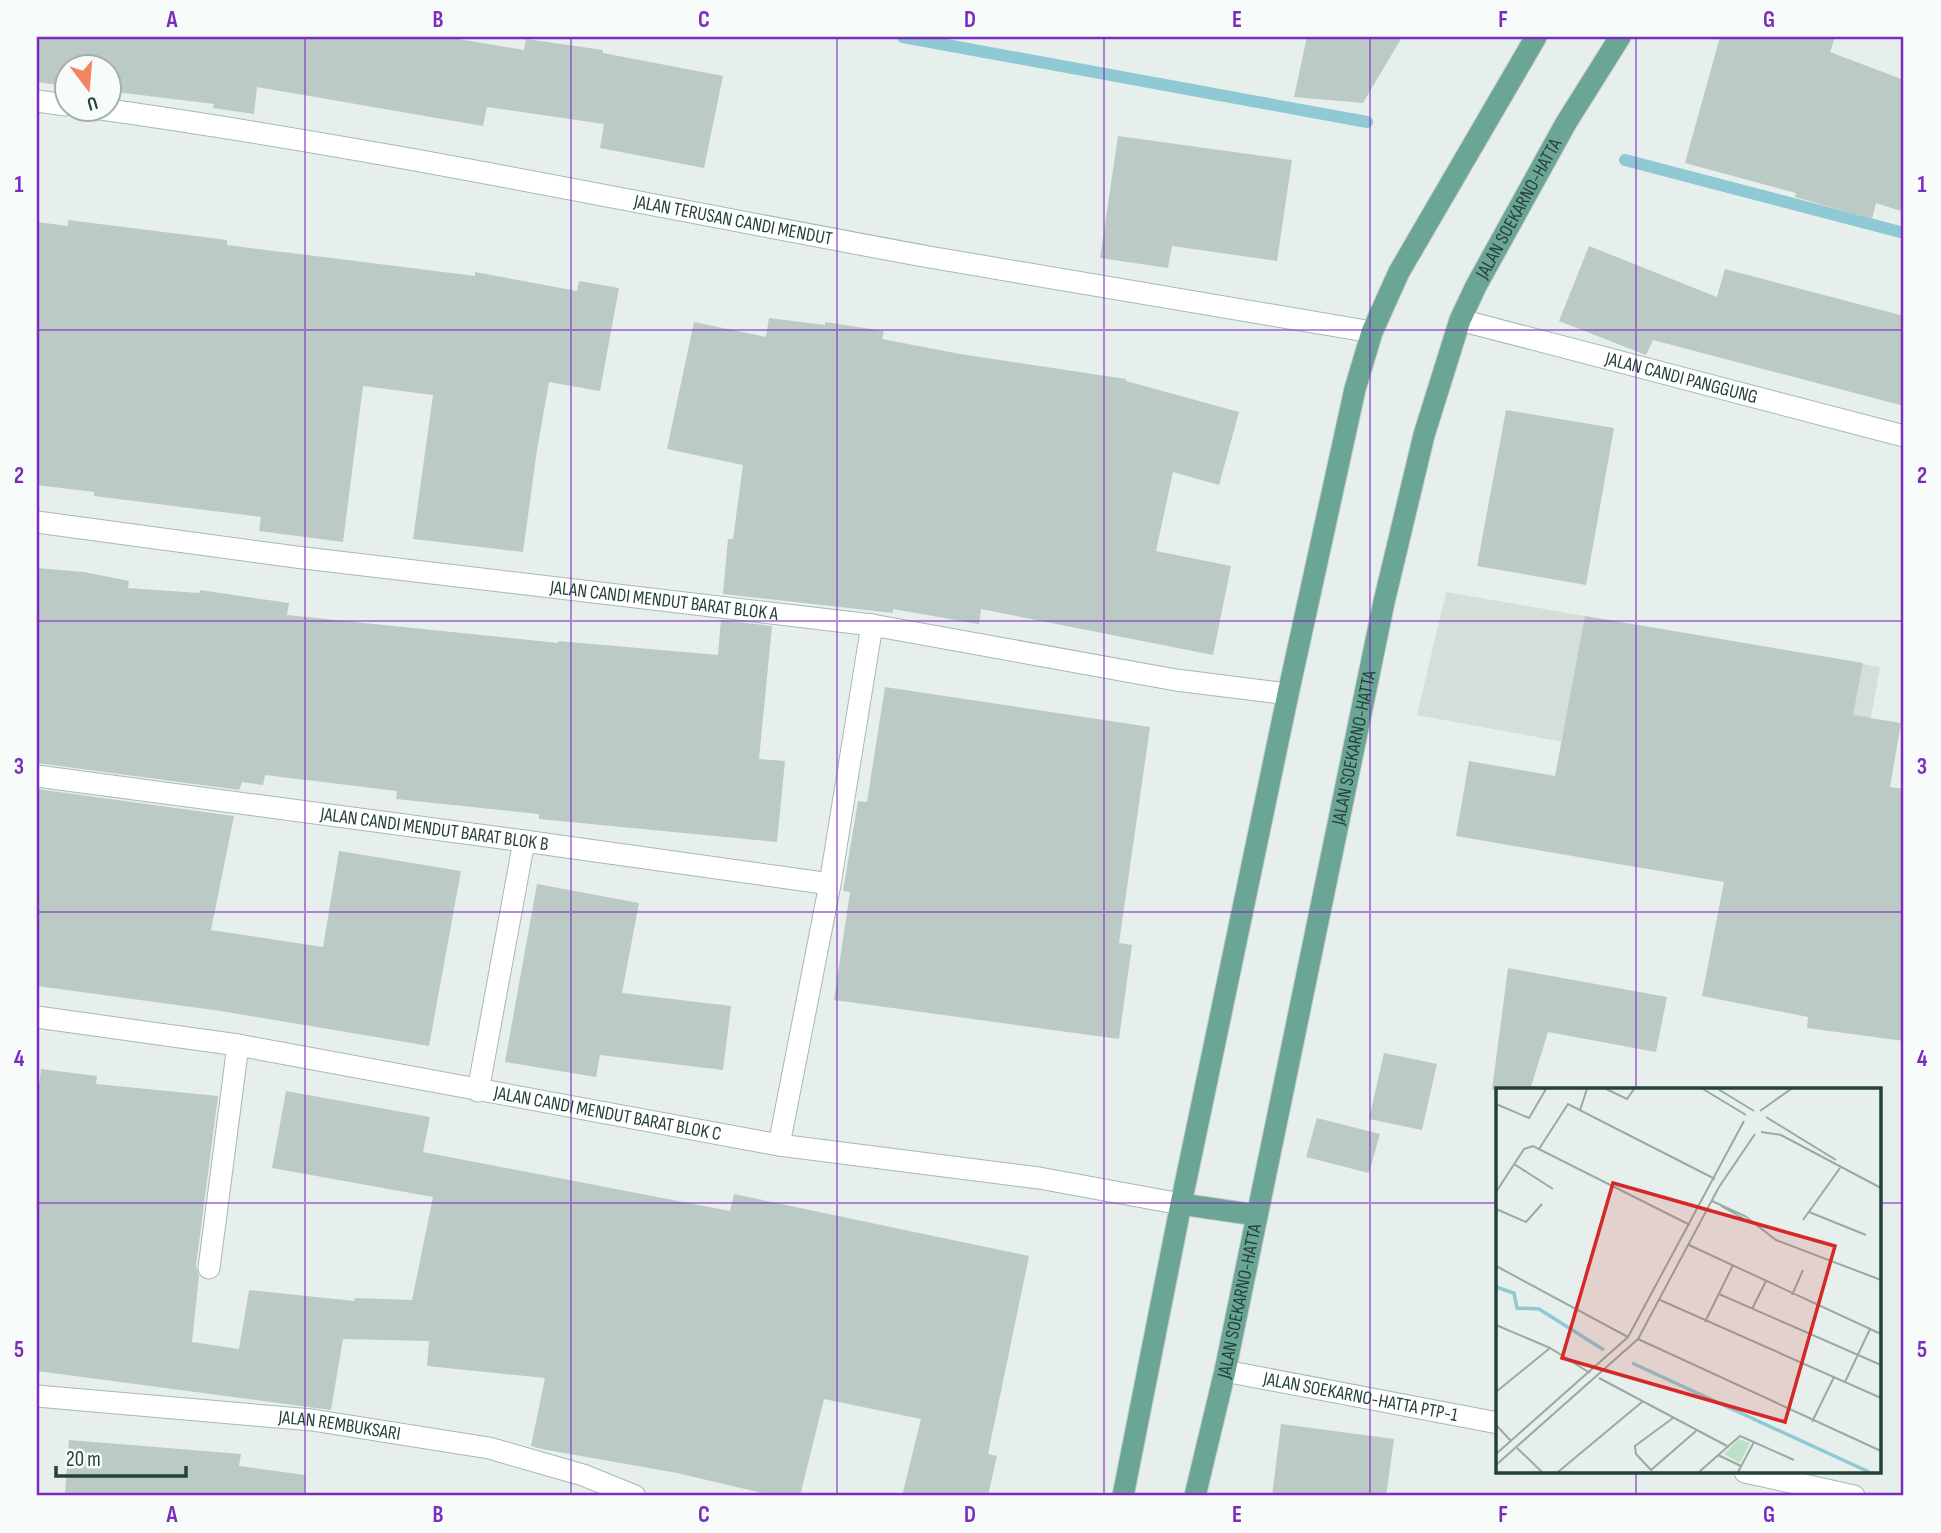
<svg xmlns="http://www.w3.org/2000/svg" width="1941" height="1533" font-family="'Sofia Sans Condensed',sans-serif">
  <rect width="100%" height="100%" fill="#e6efeb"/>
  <polygon fill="#d4dfda" points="1446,592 1880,667 1857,796 1417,715"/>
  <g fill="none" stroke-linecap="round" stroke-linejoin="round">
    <g stroke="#8ec9d4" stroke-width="12">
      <polyline points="903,37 1367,122"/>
      <polyline points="1625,160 1904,233"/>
    </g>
  </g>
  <g fill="#bbcac4">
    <polygon points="37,37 447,37 524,50 526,39 603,50 603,53 723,76 704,168 600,148 604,124 487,107 483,126 257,87 254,114 213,108 214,104 108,91 108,66 66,66 66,86 37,82"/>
    <polygon points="1307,37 1402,37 1363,103 1294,97"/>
    <polygon points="1720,37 1835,37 1830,52 1904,80 1904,212 1876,203 1872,219 1795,197 1796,193 1685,163"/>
    <polygon points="1118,136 1292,160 1277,261 1172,246 1168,268 1100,258"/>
    <polygon points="68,220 227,240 227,245 475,276 475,272 577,291 579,281 619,288 600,391 549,382 537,450 523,552 413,539 433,395 363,386 343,542 259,531 261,517 94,496 94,492 37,485 37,222 68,226"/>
    <polygon points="1589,246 1717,297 1725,269 1904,316 1904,406 1653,340 1646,355 1559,321"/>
    <polygon points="769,318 825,325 825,322 884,331 882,339 960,354 1126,379 1126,381 1239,412 1219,485 1173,472 1156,551 1231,566 1213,655 981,609 979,624 893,609 893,613 723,594 728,539 733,539 743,465 667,449 694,322 766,337"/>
    <polygon points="1506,410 1614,428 1586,585 1477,566"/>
    <polygon points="37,568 84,572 129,581 128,588 199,593 200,590 289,603 287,615 558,643 558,641 718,655 721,620 772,626 759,759 785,761 777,842 539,819 539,814 396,799 397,791 265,775 263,785 242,782 239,790 37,763"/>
    <polygon points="1585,616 1863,663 1853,715 1901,723 1890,787 1904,789 1904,1041 1807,1028 1808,1017 1702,996 1724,882 1456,836 1469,761 1555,776"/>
    <polygon points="885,687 1150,727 1119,943 1132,945 1119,1039 834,1000 850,892 843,891 858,801 867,802"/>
    <polygon points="37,789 234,816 211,930 323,947 339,851 461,871 429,1046 221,1011 37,986"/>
    <polygon points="537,884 639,903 622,993 731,1006 723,1070 600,1055 596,1077 505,1062"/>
    <polygon points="1508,968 1667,997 1656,1052 1548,1032 1530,1090 1492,1090"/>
    <polygon points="1384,1053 1437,1064 1422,1130 1369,1119"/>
    <polygon points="41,1069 97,1076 96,1084 218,1096 196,1266 199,1276 192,1342 239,1349 249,1290 354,1301 355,1298 412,1300 433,1197 272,1168 286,1091 430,1117 423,1152 730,1211 734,1194 1029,1256 988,1454 997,1456 988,1496 902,1496 921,1419 824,1399 800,1496 775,1496 677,1473 542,1449 531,1446 545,1378 427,1366 429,1341 343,1339 331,1410 37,1371 37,1104"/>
    <polygon points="1317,1118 1380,1134 1369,1173 1306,1157"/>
    <polygon points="1281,1424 1394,1439 1386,1496 1272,1496"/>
    <polygon points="69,1440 241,1454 239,1466 305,1475 304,1496 106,1496 65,1493"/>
  </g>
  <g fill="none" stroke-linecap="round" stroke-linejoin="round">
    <g stroke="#a8b8b2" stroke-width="23">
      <g id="street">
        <path id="s1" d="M 37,522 L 296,557 L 872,625 L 1176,680 L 1288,694"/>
        <path id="s2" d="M 37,776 L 524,841 L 830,884"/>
        <path id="s3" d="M 37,1017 L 238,1045 L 779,1145 L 1039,1178 L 1181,1204"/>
        <polyline points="478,1091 524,841"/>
        <polyline points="779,1145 830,884 872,625"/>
        <polyline points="209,1268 238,1045"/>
        <path id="s4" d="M 1225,1371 L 1498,1423"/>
        <path id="s5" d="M 37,1396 L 312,1420 L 489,1448 L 583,1475 L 635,1496"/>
        <polyline points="1745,1472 1854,1496"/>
      </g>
    </g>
    <g stroke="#a4bbb3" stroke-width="23">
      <g id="secondary">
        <polyline points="37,101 66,105"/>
        <path id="s6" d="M 94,108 C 375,147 651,206 929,257 C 1076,283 1224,307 1372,332"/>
        <path id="s7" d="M 1460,320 L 1904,436"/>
      </g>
    </g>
    <g stroke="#c2cac8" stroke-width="23">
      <g id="primary">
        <polyline points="1181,1204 1256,1215"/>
        <polyline points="1123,1496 1181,1204 1288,694 1355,389 1372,332 1399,272 1536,37"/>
        <path id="s8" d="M 1195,1496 L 1225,1371 L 1384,602 L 1424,435 L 1460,320 L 1476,286 L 1566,123 L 1620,37"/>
      </g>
    </g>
    <use href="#street" stroke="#fff" stroke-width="21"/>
    <use href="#secondary" stroke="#fff" stroke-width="21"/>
    <use href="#primary" stroke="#6aa596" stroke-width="21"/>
  </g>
  <path fill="none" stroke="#7b2cbf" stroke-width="2" stroke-opacity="0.55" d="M 305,37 L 305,1496M 571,37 L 571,1496M 837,37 L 837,1496M 1104,37 L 1104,1496M 1370,37 L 1370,1496M 1636,37 L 1636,1090M 37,330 L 1904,330M 37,621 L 1904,621M 37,912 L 1904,912M 37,1203 L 1498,1203M 1880,1203 L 1904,1203M 1636,1472 L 1636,1496"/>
  <g text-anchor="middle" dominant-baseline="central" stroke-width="5" stroke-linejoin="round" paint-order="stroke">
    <g font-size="19" fill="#24423a" stroke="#f7fbf9">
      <text stroke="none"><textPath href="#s8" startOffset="1332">JALAN SOEKARNO-HATTA</textPath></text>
      <text stroke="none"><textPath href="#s6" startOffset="649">JALAN TERUSAN CANDI MENDUT</textPath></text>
      <text stroke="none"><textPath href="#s7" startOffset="229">JALAN CANDI PANGGUNG</textPath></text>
      <text stroke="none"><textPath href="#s1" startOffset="632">JALAN CANDI MENDUT BARAT BLOK A</textPath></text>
      <text stroke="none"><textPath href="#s8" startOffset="765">JALAN SOEKARNO-HATTA</textPath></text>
      <text stroke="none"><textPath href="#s2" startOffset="401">JALAN CANDI MENDUT BARAT BLOK B</textPath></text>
      <text stroke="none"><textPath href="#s3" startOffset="579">JALAN CANDI MENDUT BARAT BLOK C</textPath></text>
      <text stroke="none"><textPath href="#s8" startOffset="200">JALAN SOEKARNO-HATTA</textPath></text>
      <text stroke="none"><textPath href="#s4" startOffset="138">JALAN SOEKARNO-HATTA PTP-1</textPath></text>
      <text stroke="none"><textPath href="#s5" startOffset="304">JALAN REMBUKSARI</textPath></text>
    </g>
  </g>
  <g transform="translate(1496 1088)">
    <rect width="385" height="385" fill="#e6efeb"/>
    <path d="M 243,351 L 254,355 L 244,375 L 228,366 Z" fill="#bfe0c8"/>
    <path fill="none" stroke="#8ec9d4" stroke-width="3.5" d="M 0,199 L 18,205 L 21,220 L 43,221 L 108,262M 136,275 L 373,384"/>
    <path fill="none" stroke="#98aaa4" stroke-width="2" d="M 110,1 L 131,11 L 138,1M 207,1 L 250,27M 222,1 L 258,23M 0,16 L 33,30 L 50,1M 84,22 L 91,1M 264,23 L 295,1M 270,29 L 340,72M 265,44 L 285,47 L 385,100M 43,61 L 72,16 L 219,91M 18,76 L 57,101M 0,104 L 28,61 L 37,58 L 194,137M 216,113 L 249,128 L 280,152 L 385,192M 225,118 L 257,136M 0,121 L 30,134 L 46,116M 313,124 L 370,147M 307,132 L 344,80M 193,157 L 385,246M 0,178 L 132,249M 223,206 L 385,277M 296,207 L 307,182M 164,212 L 385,310M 256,221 L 270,193M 209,234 L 237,177M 0,237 L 54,260 L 94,285M 142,251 L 385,363M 103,290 L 231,358M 349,294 L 374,241M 0,304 L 54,260M 177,330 L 139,358 L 140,366 L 155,382 L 200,343M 316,334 L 338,289M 0,337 L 15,353M 21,360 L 46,384M 0,366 L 132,249 L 248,33M 222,367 L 245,378M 0,377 L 142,251 L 223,99 L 259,46M 62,384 L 146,314M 203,384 L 244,348 L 298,372M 242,384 L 258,354"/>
    <path fill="#d62828" fill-opacity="0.15" stroke="#d62828" stroke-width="3.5" d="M 117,95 L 339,158 L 289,334 L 66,270 Z"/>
    <rect width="385" height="385" fill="none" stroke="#24423a" stroke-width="3.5"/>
  </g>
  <rect width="1941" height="1533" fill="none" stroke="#f7fbf9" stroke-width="77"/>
  <g transform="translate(88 88) rotate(164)"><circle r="33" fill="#f7fbf9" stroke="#a3b1ad" stroke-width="2"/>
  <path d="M0-5L12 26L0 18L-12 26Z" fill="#f4845f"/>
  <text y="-10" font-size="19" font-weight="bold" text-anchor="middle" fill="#24423a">U</text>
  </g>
  <path d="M56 1466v10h130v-10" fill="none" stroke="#24423a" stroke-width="3.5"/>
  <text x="66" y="1466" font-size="21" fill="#24423a" stroke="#f7fbf9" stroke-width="5" paint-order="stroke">20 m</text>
  <rect x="38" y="38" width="1864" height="1456" fill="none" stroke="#7b2cbf" stroke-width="2.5"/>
  <g font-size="23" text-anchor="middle" font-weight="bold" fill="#7b2cbf">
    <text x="172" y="27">A</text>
    <text x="438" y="27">B</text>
    <text x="704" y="27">C</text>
    <text x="970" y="27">D</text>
    <text x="1237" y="27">E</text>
    <text x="1503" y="27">F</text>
    <text x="1769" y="27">G</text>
    <text x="19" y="192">1</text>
    <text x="1922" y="192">1</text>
    <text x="19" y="483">2</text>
    <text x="1922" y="483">2</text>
    <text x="19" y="774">3</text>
    <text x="1922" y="774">3</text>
    <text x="19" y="1066">4</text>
    <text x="1922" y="1066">4</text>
    <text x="19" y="1357">5</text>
    <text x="1922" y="1357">5</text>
    <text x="172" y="1522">A</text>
    <text x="438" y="1522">B</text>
    <text x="704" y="1522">C</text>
    <text x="970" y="1522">D</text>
    <text x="1237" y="1522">E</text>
    <text x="1503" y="1522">F</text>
    <text x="1769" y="1522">G</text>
  </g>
</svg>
